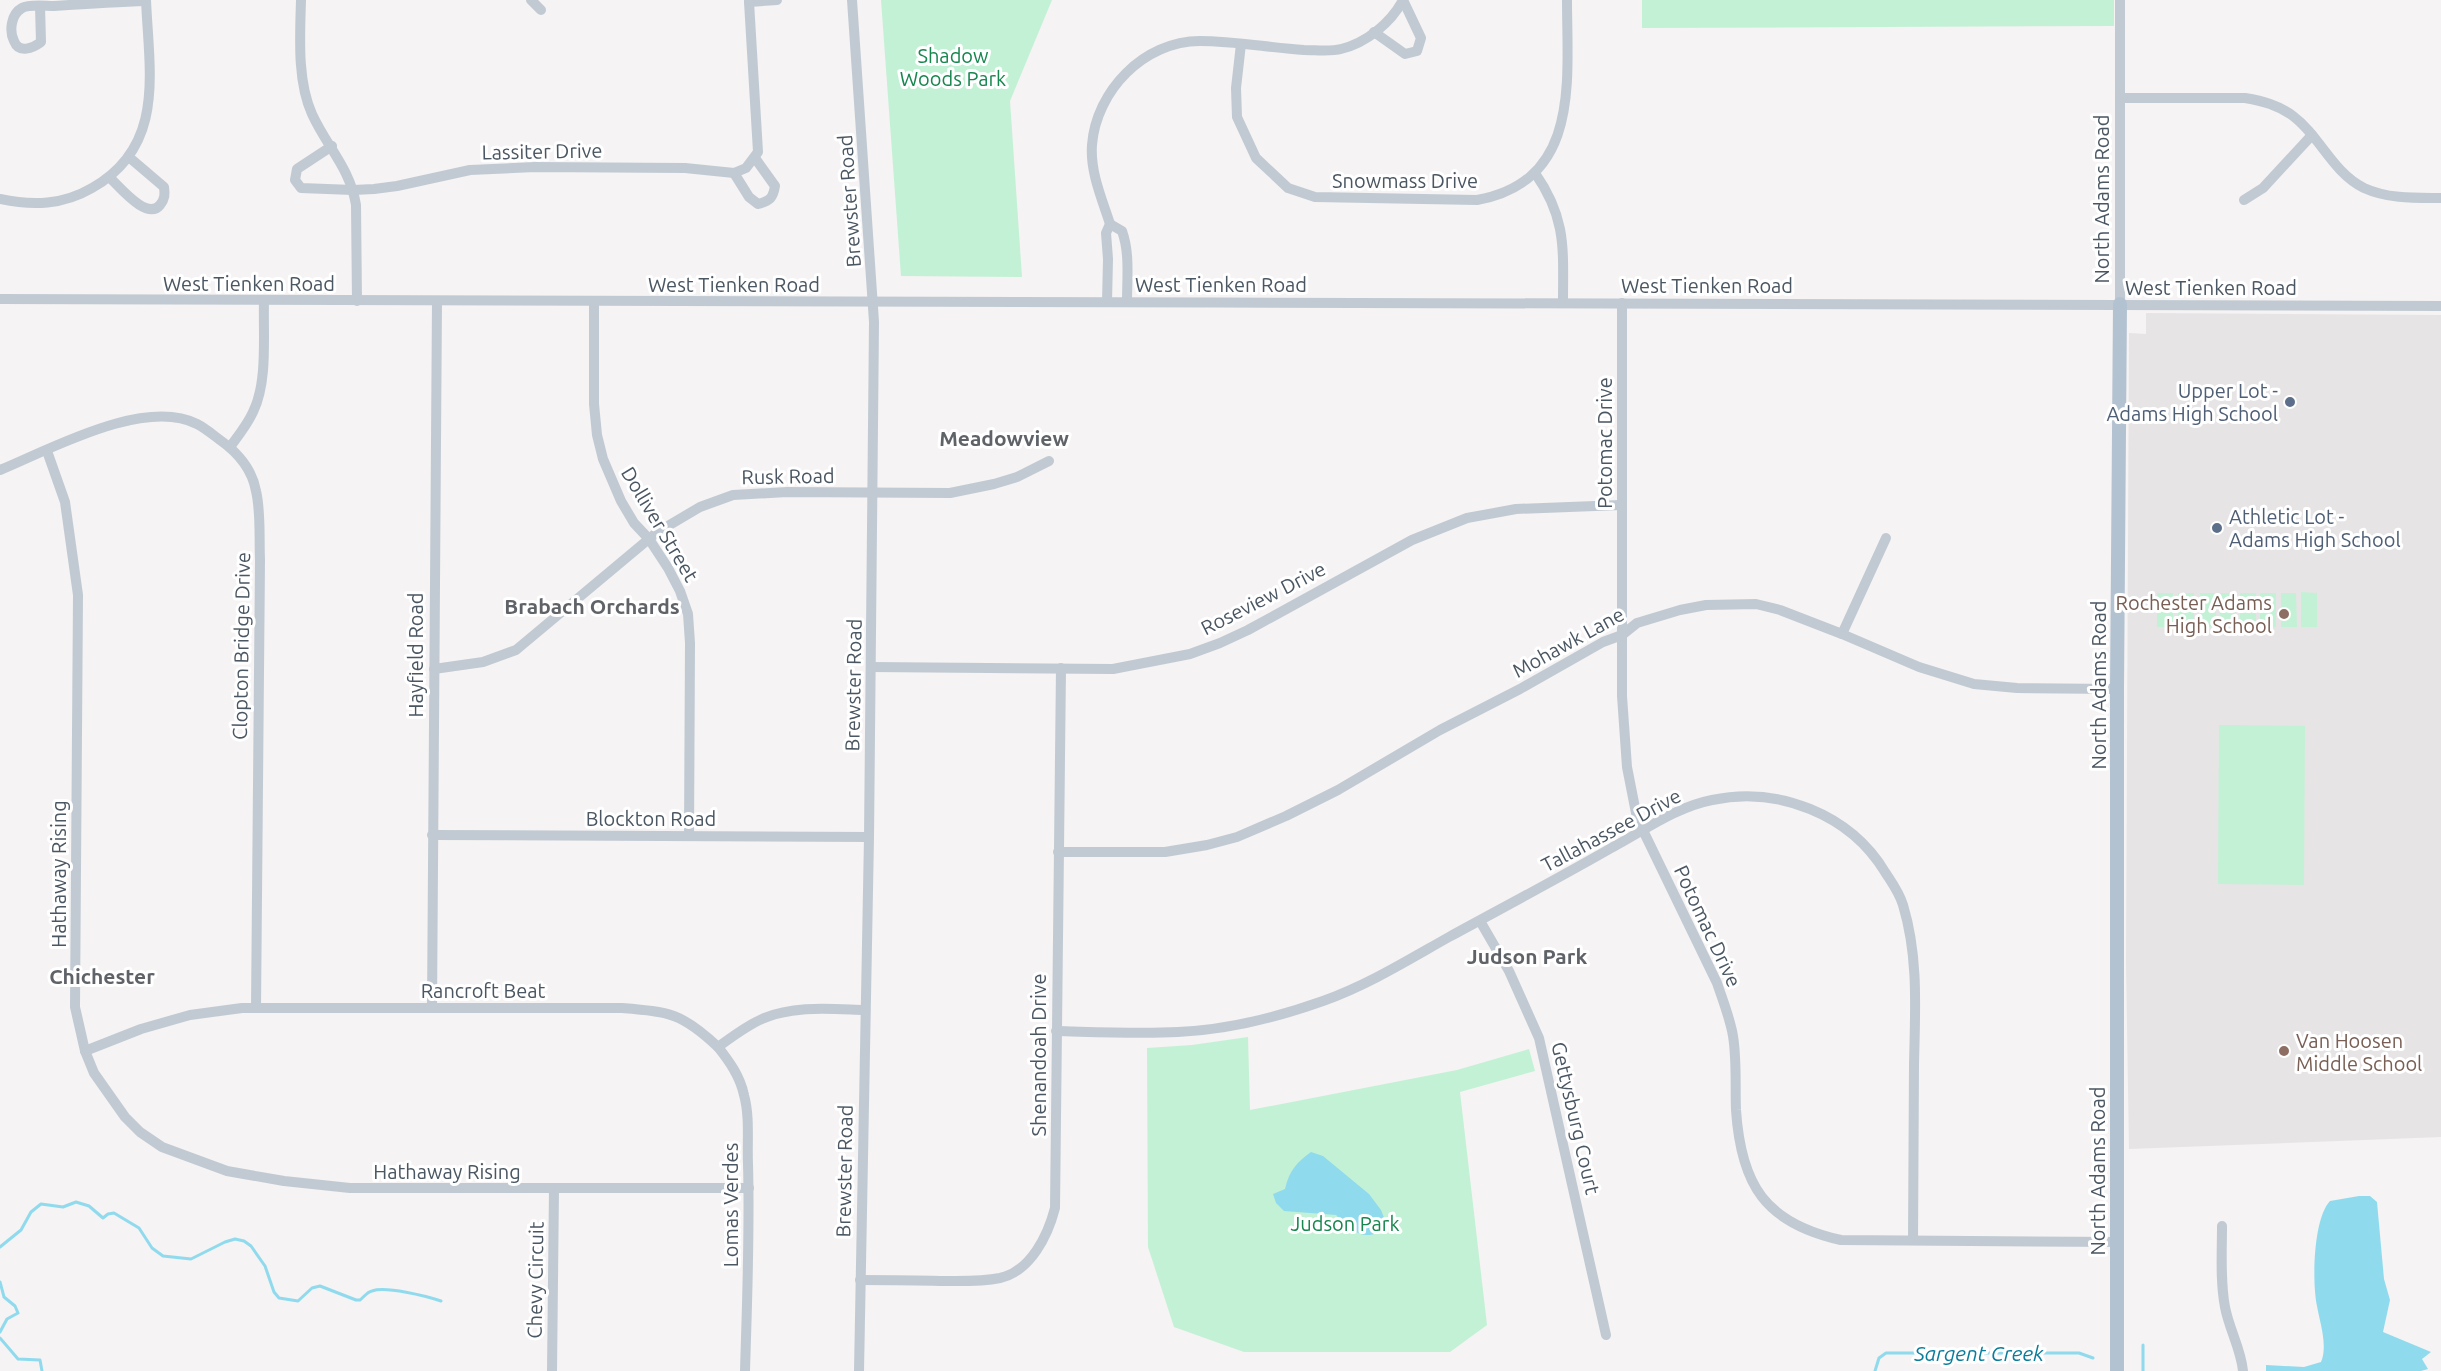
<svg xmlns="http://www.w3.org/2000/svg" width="2441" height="1371" font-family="Ubuntu,sans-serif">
  <rect width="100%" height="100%" fill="#f5f3f3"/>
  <polygon fill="#e6e4e5" points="2146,313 2441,315 2441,1137 2129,1149 2126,962 2129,333 2146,334"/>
  <g fill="#c3f1d5">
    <polygon points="881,0 1052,0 1010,101 1022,277 901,276"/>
    <polygon points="1642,0 2114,0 2114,26 1642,28"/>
    <polygon points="2301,592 2317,593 2317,627 2301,627"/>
    <rect x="2157" y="593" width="16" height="34"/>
    <rect x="2178" y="593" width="16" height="34"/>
    <rect x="2200" y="593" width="16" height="34"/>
    <rect x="2220" y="593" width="16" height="34"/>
    <rect x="2240" y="593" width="16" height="34"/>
    <rect x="2260" y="593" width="16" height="34"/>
    <polygon points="2281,593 2296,593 2297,627 2281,627"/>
    <polygon points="2219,725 2305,726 2304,885 2218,884"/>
    <polygon points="1248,1037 1250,1110 1457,1070 1529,1049 1535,1071 1460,1092 1487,1325 1450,1352 1244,1352 1174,1327 1148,1247 1147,1048 1192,1045"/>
  </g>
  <g fill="#90daee">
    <path d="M 1311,1152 L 1323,1156 L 1369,1194 L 1381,1210 L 1387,1225 C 1369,1245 1351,1232 1336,1215 L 1284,1211 L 1276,1203 L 1273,1194 L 1285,1189 C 1289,1171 1297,1162 1311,1152 Z"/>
    <path d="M 2359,1196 L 2370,1196 L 2377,1202 L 2384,1279 L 2390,1300 L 2383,1332 L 2431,1352 L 2422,1359 L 2428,1369 L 2421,1371 L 2266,1371 L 2266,1365 L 2304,1367 L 2321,1362 C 2328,1346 2320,1323 2317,1306 C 2312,1283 2313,1219 2330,1201 Z"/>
  </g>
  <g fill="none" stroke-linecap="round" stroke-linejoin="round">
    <g stroke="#90daee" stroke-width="3">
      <path d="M 0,1247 L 21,1230 L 31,1212 L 41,1204 L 63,1207 L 76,1202 L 89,1206 L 103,1218 L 108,1214 L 114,1213 L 139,1228 L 152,1248 L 163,1256 L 191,1259 L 225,1242 L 235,1239 L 244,1241 L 251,1246 L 265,1266 L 274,1292 L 279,1298 L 298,1301 L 312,1288 L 320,1286 L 356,1300 L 360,1300 C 364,1297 367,1292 372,1291 C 386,1286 426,1296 441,1301"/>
      <polyline points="0,1282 4,1297 15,1306 18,1313 7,1319 0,1332"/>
      <polyline points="0,1338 18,1359 40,1360 42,1371"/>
      <polyline points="2143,1345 2143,1371"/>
      <polyline points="1875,1371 1879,1358 1886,1353 2079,1353 2093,1358"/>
    </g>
    <g stroke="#c1cad2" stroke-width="10">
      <path d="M 301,0 C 300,36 297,81 312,114 C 327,147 350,168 356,205 L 357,301"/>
      <polyline points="531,0 541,10"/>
      <polyline points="749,0 749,2 777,0"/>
      <polyline points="852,0 874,322 869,837 859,1371"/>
      <polyline points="2120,0 2120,304"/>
      <path d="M 40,6 L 41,42 C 33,48 19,54 14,41 C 9,31 11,14 22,8 C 29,4 45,6 54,6 C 84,4 115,2 146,1"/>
      <polyline points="1374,32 1405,54 1417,51 1421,38 1403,0"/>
      <path d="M 1241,44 L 1236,88 L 1237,117 L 1256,158 L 1288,188 L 1315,197 L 1477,200 C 1581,181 1567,81 1567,0"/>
      <path d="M 2121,98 L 2245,98 C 2263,101 2278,105 2293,116 C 2320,136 2332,172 2364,188 C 2388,199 2415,198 2441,198"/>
      <polyline points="332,146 297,169 295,180 301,188 353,190 374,189 397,186 470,170 535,167 685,168 734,173 746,168 758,152 749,2"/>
      <path d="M 734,173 L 749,197 L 758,204 C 770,201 773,198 775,186 L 755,158"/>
      <path d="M 1535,173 C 1567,219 1563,249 1563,302"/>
      <path d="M 110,178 C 120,187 147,221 160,205 C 165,199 165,194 164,187 L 130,158"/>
      <path d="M 0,199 C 33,206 63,205 92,188 C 166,146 149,72 146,0"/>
      <polyline points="2244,200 2263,188 2312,135"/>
      <path d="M 1110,224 C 1102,199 1090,172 1092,145 C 1096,91 1144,41 1200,41 C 1235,41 1270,48 1304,50 C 1316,50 1330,52 1341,49 C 1366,43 1391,23 1403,0"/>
      <path d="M 0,299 C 814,304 1627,301 2441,306"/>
      <polyline points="594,302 594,404 597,435 603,459 621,501 634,523 649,539 668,568 680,591 688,614 690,643 689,836"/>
      <path d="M 1107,302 L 1108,259 L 1106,233 L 1110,224 L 1122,231 C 1130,253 1127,278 1127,302"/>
      <path d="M 1622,303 L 1622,696 L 1627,767 L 1637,818 L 1717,983 C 1723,1001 1730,1018 1733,1036 C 1737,1061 1735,1086 1736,1110 C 1741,1185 1765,1223 1841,1240 L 2117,1242"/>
      <path d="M 230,447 C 238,436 247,425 253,412 C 268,382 263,334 264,301"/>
      <polyline points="47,451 65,502 78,595 75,1007 85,1051 94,1073 125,1117 140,1132 162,1147 227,1171 284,1181 350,1188 749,1188"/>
      <path d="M 0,470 C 49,450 144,397 197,424 C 205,428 212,434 220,440 C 237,452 252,469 256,491 C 261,512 259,537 260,560 L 256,1008"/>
      <polyline points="1842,634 1886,538"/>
      <polyline points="871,667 1113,669 1190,654 1220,643 1248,630 1412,540 1467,518 1516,509 1621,505"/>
      <polyline points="434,669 483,662 516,650 656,533 700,507 733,495 787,492 950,493 994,484 1017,477 1049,461"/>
      <polyline points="432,835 869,837"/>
      <polyline points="1058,852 1165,852 1207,845 1237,837 1286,816 1338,790 1440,730 1520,689 1603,642 1622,635 1637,623 1680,610 1706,605 1756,604 1780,610 1842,634 1919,667 1974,684 2017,688 2117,689"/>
      <polyline points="1480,921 1509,971 1539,1038 1606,1335"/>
      <polyline points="432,1008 437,301"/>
      <path d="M 1056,1031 C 1096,1032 1138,1034 1178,1032 C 1227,1030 1278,1017 1323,1001 C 1368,985 1408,960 1449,937 C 1504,907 1559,878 1613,847 C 1645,830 1676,807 1712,800 C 1778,786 1850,814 1885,872 C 1892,883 1899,892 1903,905 C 1919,958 1915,1012 1914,1065 C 1914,1124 1913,1182 1913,1240"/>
      <path d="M 718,1047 C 729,1061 740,1076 744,1095 C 750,1117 747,1141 748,1164 C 750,1233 747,1302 745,1371"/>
      <path d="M 85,1051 L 141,1029 L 190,1015 L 242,1008 L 622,1008 C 670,1012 682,1013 718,1047 C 732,1037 746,1026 762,1019 C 794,1005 831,1009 865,1010"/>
      <path d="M 2222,1226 C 2222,1253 2220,1281 2225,1307 C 2229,1329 2241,1349 2243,1371"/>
      <path d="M 860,1280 C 887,1280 913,1280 940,1281 C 960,1281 980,1282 1000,1278 C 1031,1271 1048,1235 1055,1208 L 1061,668"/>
      <polyline points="552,1371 554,1189"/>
    </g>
    <polyline stroke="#b3c2d1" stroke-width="14" points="2117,1371 2117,689 2120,304"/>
  </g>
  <g fill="#5c6f8a" stroke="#fff" stroke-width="2">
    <circle cx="2290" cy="402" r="6"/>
    <circle cx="2217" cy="528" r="6"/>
  </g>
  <g fill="#8d6e63" stroke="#fff" stroke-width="2">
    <circle cx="2284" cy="614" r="6"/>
    <circle cx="2284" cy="1051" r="6"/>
  </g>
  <g text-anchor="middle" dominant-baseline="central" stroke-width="6" stroke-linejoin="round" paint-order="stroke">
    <g font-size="20" fill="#17864f" stroke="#fff">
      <text x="953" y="55">Shadow<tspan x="953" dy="23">Woods Park</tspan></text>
      <text x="1345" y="1223">Judson Park</text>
    </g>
    <g font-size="20" fill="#4a5661" stroke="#fff">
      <text transform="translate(542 151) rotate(-1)">Lassiter Drive</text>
      <text x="1405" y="180">Snowmass Drive</text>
      <text transform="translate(2101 199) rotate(-90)">North Adams Road</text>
      <text transform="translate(849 201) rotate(-94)">Brewster Road</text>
      <text x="249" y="283">West Tienken Road</text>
      <text x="734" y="284">West Tienken Road</text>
      <text x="1221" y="284">West Tienken Road</text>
      <text x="1707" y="285">West Tienken Road</text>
      <text x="2211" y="287">West Tienken Road</text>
      <text transform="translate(1604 443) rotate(-90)">Potomac Drive</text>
      <text transform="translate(788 476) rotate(-1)">Rusk Road</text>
      <text transform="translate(660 524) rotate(59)">Dolliver Street</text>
      <text transform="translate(1263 598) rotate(-27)">Roseview Drive</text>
      <text transform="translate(1568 642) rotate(-29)">Mohawk Lane</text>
      <text transform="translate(241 646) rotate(-89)">Clopton Bridge Drive</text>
      <text transform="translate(415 655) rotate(-90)">Hayfield Road</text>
      <text transform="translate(853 685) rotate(-89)">Brewster Road</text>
      <text transform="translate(2098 685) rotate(-90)">North Adams Road</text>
      <text x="651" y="818">Blockton Road</text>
      <text transform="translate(1611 830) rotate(-28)">Tallahassee Drive</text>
      <text transform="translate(58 874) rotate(-90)">Hathaway Rising</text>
      <text transform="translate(1708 926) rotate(65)">Potomac Drive</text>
      <text x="483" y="990">Rancroft Beat</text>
      <text transform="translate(1038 1055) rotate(-90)">Shenandoah Drive</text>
      <text transform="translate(1576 1118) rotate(77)">Gettysburg Court</text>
      <text x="447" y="1171">Hathaway Rising</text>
      <text transform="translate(844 1171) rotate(-89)">Brewster Road</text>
      <text transform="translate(2097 1171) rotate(-90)">North Adams Road</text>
      <text transform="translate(730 1205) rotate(-90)">Lomas Verdes</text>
      <text transform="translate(535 1280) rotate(-89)">Chevy Circuit</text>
    </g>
    <g font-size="20" fill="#4e5e75" stroke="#fff" text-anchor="end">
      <text x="2278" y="390">Upper Lot -<tspan x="2278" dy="23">Adams High School</tspan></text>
      <text x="2229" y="516" text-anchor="start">Athletic Lot -<tspan x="2229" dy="23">Adams High School</tspan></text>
    </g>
    <g font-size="20" fill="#785e54" stroke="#fff" text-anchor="end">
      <text x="2272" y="602">Rochester Adams<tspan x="2272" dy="23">High School</tspan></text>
      <text x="2296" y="1040" text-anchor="start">Van Hoosen<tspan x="2296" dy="23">Middle School</tspan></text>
    </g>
    <g font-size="21" font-weight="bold" fill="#5f6368" stroke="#fff">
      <text x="1004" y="438">Meadowview</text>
      <text x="592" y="606">Brabach Orchards</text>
      <text x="1527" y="956">Judson Park</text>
      <text x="102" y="976">Chichester</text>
    </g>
    <g font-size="21" font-style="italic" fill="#0c7c9b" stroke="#fff">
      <text x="1979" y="1353">Sargent Creek</text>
    </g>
  </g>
</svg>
